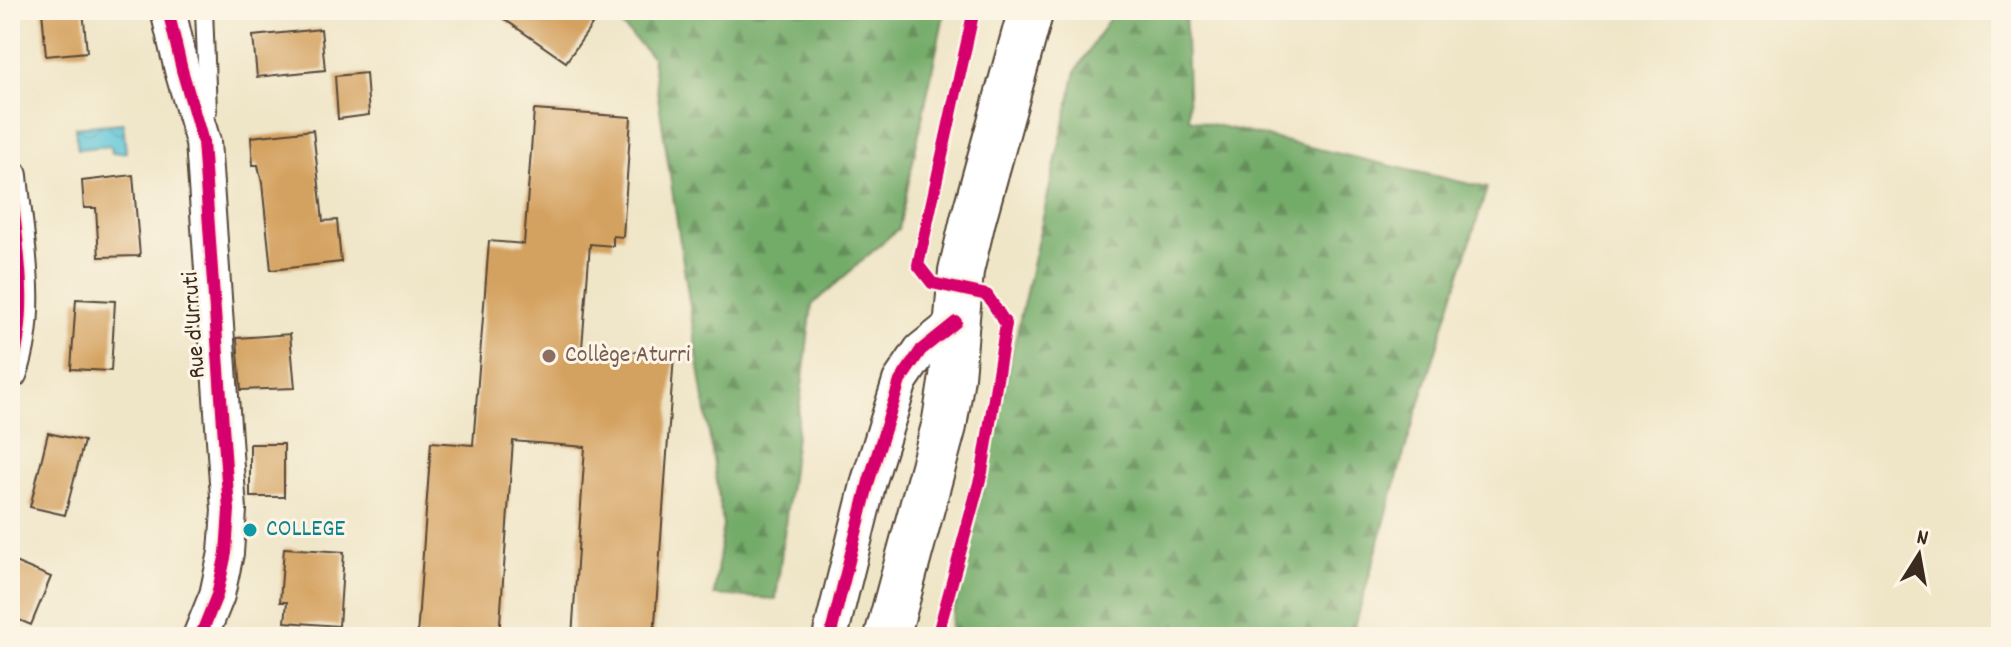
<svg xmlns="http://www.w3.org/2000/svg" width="2011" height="647" font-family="Dekko,sans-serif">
  <defs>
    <pattern id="forest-firs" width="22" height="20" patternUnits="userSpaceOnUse" patternTransform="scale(2)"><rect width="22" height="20" fill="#73ab69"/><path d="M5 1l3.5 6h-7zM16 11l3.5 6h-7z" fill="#608b56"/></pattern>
    <pattern id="water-waves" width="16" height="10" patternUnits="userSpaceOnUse" patternTransform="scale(2)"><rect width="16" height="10" fill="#5cc5d8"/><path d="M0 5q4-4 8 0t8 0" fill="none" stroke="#51a9b9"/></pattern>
  </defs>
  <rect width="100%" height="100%" fill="#fcf5e5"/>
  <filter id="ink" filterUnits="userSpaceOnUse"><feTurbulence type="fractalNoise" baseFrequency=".0125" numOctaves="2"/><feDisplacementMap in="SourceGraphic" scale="16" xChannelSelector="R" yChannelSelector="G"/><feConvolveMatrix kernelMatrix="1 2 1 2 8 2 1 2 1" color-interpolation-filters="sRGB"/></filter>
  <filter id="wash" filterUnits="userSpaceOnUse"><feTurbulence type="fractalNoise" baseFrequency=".006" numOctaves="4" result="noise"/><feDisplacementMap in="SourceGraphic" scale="32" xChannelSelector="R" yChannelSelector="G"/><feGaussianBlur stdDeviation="1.8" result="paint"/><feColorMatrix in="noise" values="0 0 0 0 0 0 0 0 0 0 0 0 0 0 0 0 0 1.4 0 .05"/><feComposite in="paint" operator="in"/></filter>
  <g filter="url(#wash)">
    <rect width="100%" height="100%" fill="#efe5c7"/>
    <g fill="url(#forest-firs)" stroke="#576a44" stroke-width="2">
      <polygon points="607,10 945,10 899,228 812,305 776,599 714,595 723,525 652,57"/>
      <polygon points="1115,10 1185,10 1189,119 1487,188 1404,453 1352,637 948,637 1076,71"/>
    </g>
    <polygon fill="url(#water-waves)" stroke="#4c787b" stroke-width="2" points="123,123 126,152 112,153 111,146 78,149 75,127"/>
    <g id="blocks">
      <g fill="#d4a261">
        <polygon points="42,10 83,10 87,52 46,56"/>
        <polygon points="491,10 570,10 592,25 566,62"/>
        <polygon points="321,29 325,70 257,77 253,36"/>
        <polygon points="366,73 369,115 338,119 335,76"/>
        <polygon points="534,110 631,117 623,237 613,236 613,246 590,244 582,348 674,355 654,637 572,637 585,447 513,441 499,637 417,637 431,442 473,445 489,241 524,244"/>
        <polygon points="313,130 323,221 337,220 341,262 271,270 262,183 258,165 253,165 251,137"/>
        <polygon points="133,175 140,256 99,257 96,208 84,208 82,181"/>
        <polygon points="76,299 115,301 111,371 71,369"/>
        <polygon points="290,334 295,388 241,390 237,338"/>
        <polygon points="48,433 84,441 65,515 30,507"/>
        <rect x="250" y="444" width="34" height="53"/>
        <polygon points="284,548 344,552 339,626 285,622 287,602 280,602"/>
        <polygon points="10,560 51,577 31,625 10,616"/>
      </g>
    </g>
  </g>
  <g filter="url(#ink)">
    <use href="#blocks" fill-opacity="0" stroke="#564637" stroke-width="2"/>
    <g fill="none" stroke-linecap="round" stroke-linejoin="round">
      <g stroke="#564637" stroke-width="20">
        <polyline id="lane" points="203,112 208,111 204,10"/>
      </g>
      <g stroke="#564637" stroke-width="38">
        <g id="street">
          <polyline points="168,10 182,70 203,142 229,510 226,553 217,595 200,637"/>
          <path d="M 10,176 C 16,241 32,310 10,372"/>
          <polyline points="830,637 869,481 900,381 921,350 956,322"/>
        </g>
      </g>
      <g stroke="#564637" stroke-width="48">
        <polyline id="secondary" points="887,637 944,426 952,377 961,271 973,220 1031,10"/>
      </g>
      <use href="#lane" stroke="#fff" stroke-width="16"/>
      <use href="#street" stroke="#fff" stroke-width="34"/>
      <use href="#secondary" stroke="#fff" stroke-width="44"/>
      <g stroke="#fcf5e5" stroke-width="17">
        <g id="cycleway">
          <polyline points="168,10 182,70 203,142 229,510 226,553 217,595 200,637"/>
          <path d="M 10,176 C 16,241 32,310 10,372"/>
          <polyline points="830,637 869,481 900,381 921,350 956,322"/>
          <polyline points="937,637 982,472 1006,324 987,295 932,283 918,265 974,10"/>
        </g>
      </g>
      <use href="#cycleway" stroke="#d6006c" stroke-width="12"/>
    </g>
  </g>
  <circle fill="#8d6e63" stroke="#fcf5e5" stroke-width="3" cx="549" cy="356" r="8"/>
  <circle fill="#0f9aa8" stroke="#fcf5e5" stroke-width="3" cx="250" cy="530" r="8"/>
  <g text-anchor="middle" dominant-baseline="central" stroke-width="6" stroke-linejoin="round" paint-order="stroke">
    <g font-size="24" fill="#3b2a1e" stroke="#fcf5e5">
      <text transform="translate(195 325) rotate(-94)">Rue d'Urruti</text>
    </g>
    <g font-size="24" fill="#785e54" stroke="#fcf5e5" text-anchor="start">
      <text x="565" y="356">Collège Aturri</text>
    </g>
    <g font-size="24" fill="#0d838f" stroke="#fcf5e5" text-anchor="start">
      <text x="266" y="530">COLLEGE</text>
    </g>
  </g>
  <rect width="2011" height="647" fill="none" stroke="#fcf5e5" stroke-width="40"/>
  <g transform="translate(1919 555) rotate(11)" stroke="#fcf5e5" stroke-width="6" paint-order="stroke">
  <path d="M0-6L14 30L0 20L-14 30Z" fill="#3b2a1e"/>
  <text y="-12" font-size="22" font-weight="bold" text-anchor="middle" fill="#3b2a1e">N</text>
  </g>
</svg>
